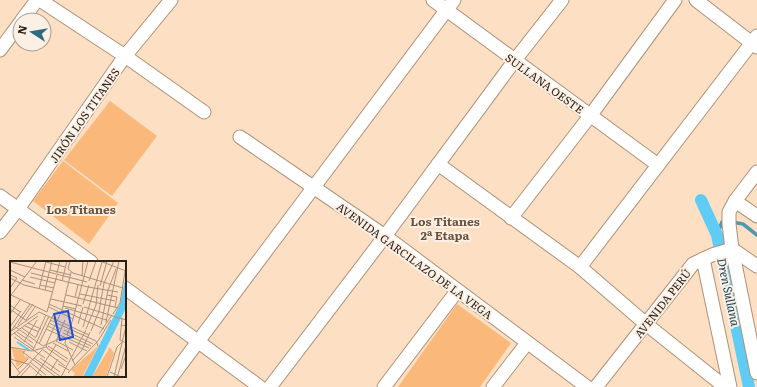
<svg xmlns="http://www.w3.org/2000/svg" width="757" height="387" font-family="Literata,serif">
  <rect width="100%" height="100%" fill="#fddfc3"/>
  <g fill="#fab97b">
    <polygon points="110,101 157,136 112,196 64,160"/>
    <polygon points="63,161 118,203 89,244 33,201"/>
    <polygon points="457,304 511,343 480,387 398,387"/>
  </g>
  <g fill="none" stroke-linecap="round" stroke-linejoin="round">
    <g stroke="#4f98b2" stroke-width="3.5">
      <polyline points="732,222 743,224 757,235"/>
      <polyline points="717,235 722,222 726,222"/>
    </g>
    <polyline stroke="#5fccf5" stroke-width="12" points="701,200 717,235 749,387"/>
    <g stroke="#ae9178" stroke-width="15">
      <g id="minor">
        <polyline points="40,0 125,56 204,112"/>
        <polyline points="433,0 658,165"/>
        <polyline points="696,0 757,47"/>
        <polyline points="22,20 37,0"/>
        <polyline points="0,50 20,23"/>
        <polyline points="240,137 385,236 587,387"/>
        <polyline points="438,164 580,267 646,324 725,387"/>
        <polyline points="757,172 735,201 729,212 729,224 732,249 757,373"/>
        <polyline points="0,196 91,262"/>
        <polyline points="735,201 757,216"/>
        <polyline points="511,218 590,116 675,0"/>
        <polyline points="0,232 18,209 125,56 171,0"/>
        <polyline points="732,249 757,266"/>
        <polyline points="703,259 730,387"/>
        <polyline points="580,267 757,36"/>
        <polyline points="125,288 260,387"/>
        <polyline points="164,387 454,0"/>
        <polyline points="270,387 385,236 515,60 562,0"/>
        <polyline points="384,387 457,291"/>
        <polyline points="493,387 527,343"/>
        <polyline points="596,387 693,264 712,255 732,249"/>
      </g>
    </g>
    <use href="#minor" stroke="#fff" stroke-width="13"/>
  </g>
  <g text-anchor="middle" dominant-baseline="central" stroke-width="4" stroke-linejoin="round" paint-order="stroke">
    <g font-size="11" fill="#2b2015" stroke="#fcf0e5">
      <text transform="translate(545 83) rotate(36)">SULLANA OESTE</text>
      <text transform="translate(84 115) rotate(-55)">JIRÓN LOS TITANES</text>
      <text transform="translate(415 260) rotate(36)">AVENIDA GARCILAZO DE LA VEGA</text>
      <text transform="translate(662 303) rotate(-52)">AVENIDA PERÚ</text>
    </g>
    <g font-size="12" font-weight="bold" fill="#6b5139" stroke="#fcf0e5">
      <text x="81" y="209">Los Titanes</text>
      <text x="445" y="221">Los Titanes<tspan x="445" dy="14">2ª Etapa</tspan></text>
    </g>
    <g font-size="12" font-style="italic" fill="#1a485a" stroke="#fcf0e5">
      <text transform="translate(729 292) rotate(78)">Dren Sullana</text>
    </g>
  </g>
  <g transform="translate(10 261)">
    <rect width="116" height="116" fill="#fddfc3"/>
    <path d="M 89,84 L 72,116 L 63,116 L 65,112 L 61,109 ZM 1,86 L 14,90 L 14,95 L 20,97 L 7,106 ZM 100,86 L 104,92 L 96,115 L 82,116 Z" fill="#fab97b"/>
    <path d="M 115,0 L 116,0 L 115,49 L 82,116 L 73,116 L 110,43 L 115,18 Z" fill="#5fccf5"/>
    <path fill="none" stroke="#5fccf5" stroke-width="2" d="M 7,81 L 19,89"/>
    <path fill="none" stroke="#a9937d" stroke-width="1" d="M 60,0 L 58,8 L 63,12 L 113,27M 90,0 L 116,10M 0,1 L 77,21M 36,1 L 55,6M 0,9 L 15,16M 40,9 L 61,14M 21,12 L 78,26 L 108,31M 47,12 L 50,0M 0,14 L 7,17 L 0,27M 72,15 L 73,0M 20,16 L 45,22M 0,17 L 14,24 L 43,31M 12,19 L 25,23M 52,20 L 57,0M 79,20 L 86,0M 30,24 L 44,27M 90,25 L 97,0M 29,28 L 36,0M 35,29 L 42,0M 98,29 L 106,8M 70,33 L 105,40M 1,34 L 37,51 L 47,14M 1,34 L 27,0M 56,34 L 108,47M 97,34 L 107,36 L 105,46M 65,36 L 68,24M 41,38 L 72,45M 39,43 L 94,68M 73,43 L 79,24M 0,44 L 10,51M 53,45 L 66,48M 39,46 L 63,58M 74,46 L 116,59M 55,47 L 97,59M 0,48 L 17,60M 29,51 L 79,74M 0,53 L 10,39M 103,53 L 110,42 L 115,10M 112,57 L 110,79 L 116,82M 16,59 L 25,46M 40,59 L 86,80 L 88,85M 55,59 L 46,80 L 63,89M 96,61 L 109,0M 18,62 L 31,68M 39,62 L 51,68M 68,63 L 73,46M 8,64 L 23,43M 91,64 L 98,29M 4,65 L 33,85 L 54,76M 15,65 L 29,71M 38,65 L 50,71M 0,66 L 11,50M 73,66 L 92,1M 12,67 L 26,77M 36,68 L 79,87M 76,68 L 86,44 L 88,24M 54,69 L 83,83M 1,70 L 20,43M 81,70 L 89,50 L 94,22 L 104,0M 0,71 L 29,51M 7,71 L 23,82M 4,72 L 24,87M 53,72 L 81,85M 89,73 L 102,54M 57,74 L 63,58 L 78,0M 0,75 L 28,55M 4,76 L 35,97M 26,76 L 36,54M 56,77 L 55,82 L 65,104 L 58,112M 14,81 L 27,59M 59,81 L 77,90M 43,82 L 58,90M 29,83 L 43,54M 38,85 L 58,98M 0,86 L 22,90 L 36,86M 0,86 L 1,98M 32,88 L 55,105M 23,89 L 39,55M 15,90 L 13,91 L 18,95 L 46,116M 24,97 L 51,116M 30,97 L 50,111M 0,98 L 18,103 L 33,116M 0,99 L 10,112M 62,100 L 72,89 L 80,71M 20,101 L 36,114M 57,101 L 37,87 L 36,84 L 52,49 L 61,11M 48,103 L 59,109M 65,104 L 88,80 L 101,59M 111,108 L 116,94M 7,109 L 18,98M 41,109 L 48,98M 100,111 L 111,116M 108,114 L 116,84M 6,116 L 32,89M 10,116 L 20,105M 25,116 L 46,84M 51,116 L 76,69M 97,116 L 107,86 L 112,81M 104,116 L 116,65 L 111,64"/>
    <path fill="#1d4ed8" fill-opacity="0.15" stroke="#1d4ed8" stroke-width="2" d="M 58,50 L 63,76 L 50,79 L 44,53 Z"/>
    <rect width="116" height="116" fill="none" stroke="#2b2015" stroke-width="2"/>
  </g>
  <g transform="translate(32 32) rotate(282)"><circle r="19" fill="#fcf0e5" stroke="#a89d92"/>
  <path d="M0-3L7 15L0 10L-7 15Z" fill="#2e6a81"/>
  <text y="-6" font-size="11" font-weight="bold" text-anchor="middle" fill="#2b2015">N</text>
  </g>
</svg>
